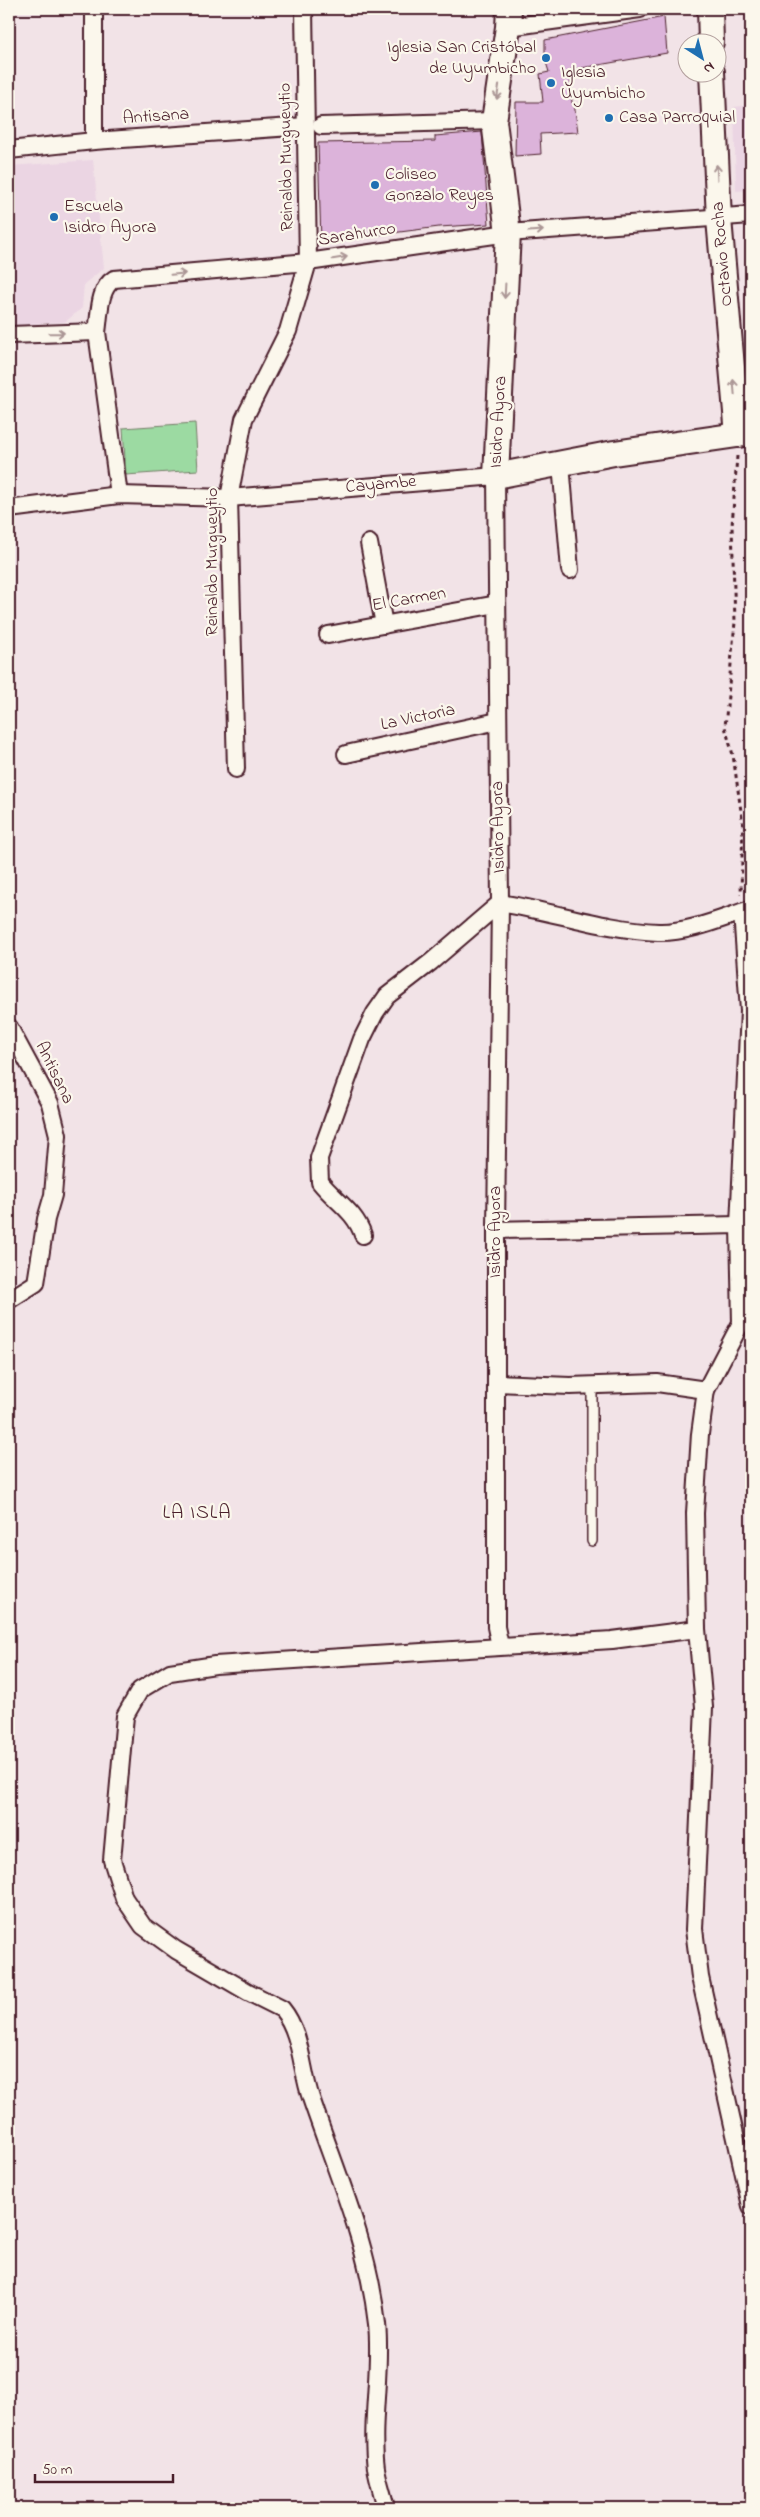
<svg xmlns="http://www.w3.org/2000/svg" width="760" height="2517" font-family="'Indie Flower',sans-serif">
  <rect width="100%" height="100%" fill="#f2e3e7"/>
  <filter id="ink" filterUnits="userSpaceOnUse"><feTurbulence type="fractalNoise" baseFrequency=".02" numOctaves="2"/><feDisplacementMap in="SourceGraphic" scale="10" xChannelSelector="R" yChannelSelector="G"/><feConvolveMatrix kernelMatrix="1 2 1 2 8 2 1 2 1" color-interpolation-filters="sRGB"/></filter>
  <g filter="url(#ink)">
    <g fill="#ebd5e3">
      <polygon points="751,105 751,190 736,191 734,107"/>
      <polygon points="93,160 104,268 84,284 82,308 65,322 9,325 9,166"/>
    </g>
    <polygon fill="#9cdaa2" stroke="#737c66" points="195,423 198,470 126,475 123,428"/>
    <g fill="#dcb3da" stroke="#4a1f2b">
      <polygon points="664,17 667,53 570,70 572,103 574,103 578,132 540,134 541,154 515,156 516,102 543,102 540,74 549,72 545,59 545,40"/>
      <polygon points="482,132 489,224 439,227 321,242 318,143 435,141 435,136"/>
    </g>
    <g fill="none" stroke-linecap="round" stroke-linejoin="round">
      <g stroke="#4a1f2b" stroke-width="12">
        <polyline id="lane" points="592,1541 592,1385"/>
      </g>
      <g stroke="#4a1f2b" stroke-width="20">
        <g id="street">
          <polyline points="508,27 640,9"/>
          <polyline points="321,126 494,121"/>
          <polyline points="94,141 94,9"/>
          <polyline points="9,150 94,141 306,126"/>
          <polyline points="97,332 119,495"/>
          <path d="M 9,335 L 97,332 C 100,315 98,289 114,279 L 308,262 L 508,233 L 751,215"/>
          <polyline points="561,464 570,570"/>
          <polyline points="9,509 119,495 229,498 496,476 500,903 496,1230 496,1627 500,1646"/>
          <polyline points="369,543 384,625"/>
          <polyline points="328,635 497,604"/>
          <polyline points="346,754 498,721"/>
          <polyline points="236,769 229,498 244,419 288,331 308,262 304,9"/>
          <polyline points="9,1027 50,1103 58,1135 53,1195 46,1219 36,1283 9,1300"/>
          <polyline points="739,1225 749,1011 742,912"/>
          <path d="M 363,1235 C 355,1211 335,1201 320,1182 L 319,1158 L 362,1039 L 375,1013 L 387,996 L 431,962 L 500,903 C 552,911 607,930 658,932 C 689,933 722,918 751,909"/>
          <polyline points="496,1383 570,1386 657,1383 706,1390"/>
          <polyline points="697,1629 704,1707 694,1929 700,1977 751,2206"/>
          <path d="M 386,2508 C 383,2495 378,2481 376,2468 C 370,2420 382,2371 377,2324 C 368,2242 337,2175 311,2098 C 301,2070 302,2033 282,2009 L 248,1992 L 176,1950 L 143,1926 L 124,1898 L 112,1860 L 125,1716 L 140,1690 L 170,1672 L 215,1665 L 612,1640 L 697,1629 L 695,1513 L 700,1434 L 706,1390 L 741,1323 L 739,1225 L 496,1230"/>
        </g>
      </g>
      <g stroke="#4a1f2b" stroke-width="28">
        <g id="secondary">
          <polyline points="509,9 508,27 494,121 508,233 496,476 614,453 751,433"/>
          <polyline points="710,9 711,42"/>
          <polyline points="712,72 719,219 738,435"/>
        </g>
      </g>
      <polyline stroke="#4a1f2b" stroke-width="3" stroke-dasharray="4 4" stroke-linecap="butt" points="737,456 732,526 735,622 725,727 733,755 743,825 741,894"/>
      <use href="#lane" stroke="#fbf7ec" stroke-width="9"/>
      <use href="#street" stroke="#fbf7ec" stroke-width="16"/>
      <use href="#secondary" stroke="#fbf7ec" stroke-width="24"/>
    </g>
    <defs><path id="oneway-shaft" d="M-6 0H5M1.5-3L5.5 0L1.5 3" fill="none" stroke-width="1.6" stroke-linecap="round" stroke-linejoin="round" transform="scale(1.25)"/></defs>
    <g stroke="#ab9695">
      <use href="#oneway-shaft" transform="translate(498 92) rotate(99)"/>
      <use href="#oneway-shaft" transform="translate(717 172) rotate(-93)"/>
      <use href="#oneway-shaft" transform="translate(536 231) rotate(-4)"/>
      <use href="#oneway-shaft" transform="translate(340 258) rotate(-9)"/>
      <use href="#oneway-shaft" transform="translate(178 274) rotate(-5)"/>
      <use href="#oneway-shaft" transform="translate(505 291) rotate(93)"/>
      <use href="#oneway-shaft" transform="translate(57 333) rotate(-1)"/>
      <use href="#oneway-shaft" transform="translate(734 387) rotate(-95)"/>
    </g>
  </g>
  <g fill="#1f6fb2" stroke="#fbf7ec" stroke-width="2">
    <circle cx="546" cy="58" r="5"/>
    <circle cx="551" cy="83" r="5"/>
    <circle cx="609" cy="118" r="5"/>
    <circle cx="375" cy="185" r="5"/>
    <circle cx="54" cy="217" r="5"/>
  </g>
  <g text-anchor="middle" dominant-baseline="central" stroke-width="4.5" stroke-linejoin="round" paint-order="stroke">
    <g font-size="18" fill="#4a1f2b" stroke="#fbf7ec" text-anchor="start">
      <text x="536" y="48" text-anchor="end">Iglesia San Cristóbal<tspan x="536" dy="21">de Uyumbicho</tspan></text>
      <text x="561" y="73">Iglesia<tspan x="561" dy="21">Uyumbicho</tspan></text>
      <text x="619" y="118">Casa Parroquial</text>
      <text x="385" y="175">Coliseo<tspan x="385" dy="21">Gonzalo Reyes</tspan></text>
      <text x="64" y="207">Escuela<tspan x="64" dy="21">Isidro Ayora</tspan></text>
    </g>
    <g font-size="18" fill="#4a1f2b" stroke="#fbf7ec">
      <text transform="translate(156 117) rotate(-4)">Antisana</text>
      <text transform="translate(287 157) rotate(-91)">Reinaldo Murgueytio</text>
      <text transform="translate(357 235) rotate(-9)">Sarahurco</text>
      <text transform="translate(723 254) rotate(-95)">Octavio Rocha</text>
      <text transform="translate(499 422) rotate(-87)">Isidro Ayora</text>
      <text transform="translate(381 485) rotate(-5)">Cayambe</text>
      <text transform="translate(213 562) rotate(-90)">Reinaldo Murgueytio</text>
      <text transform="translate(409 600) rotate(-10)">El Carmen</text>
      <text transform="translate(418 718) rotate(-12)">La Victoria</text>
      <text transform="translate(499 827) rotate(-91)">Isidro Ayora</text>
      <text transform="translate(54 1073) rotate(64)">Antisana</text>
      <text transform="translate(496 1232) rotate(-90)">Isidro Ayora</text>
    </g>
    <g font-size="20" letter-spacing="1" fill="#4a1f2b" stroke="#fbf7ec">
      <text x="197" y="1513">LA ISLA</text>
    </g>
  </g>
  <rect width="760" height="2517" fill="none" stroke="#fbf7ec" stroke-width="30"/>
  <rect x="15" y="15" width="730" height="2487" fill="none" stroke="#4a1f2b" stroke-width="2" filter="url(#ink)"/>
  <g transform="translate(702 58) rotate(144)"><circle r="24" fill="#fbf7ec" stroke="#b4a19f"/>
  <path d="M0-4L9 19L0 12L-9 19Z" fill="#1f6fb2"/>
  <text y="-8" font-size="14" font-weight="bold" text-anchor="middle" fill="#4a1f2b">N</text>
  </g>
  <path d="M35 2474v8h138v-8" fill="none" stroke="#4a1f2b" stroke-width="2.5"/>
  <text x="42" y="2474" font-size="15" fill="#4a1f2b" stroke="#fbf7ec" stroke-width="4" paint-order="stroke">50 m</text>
</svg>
